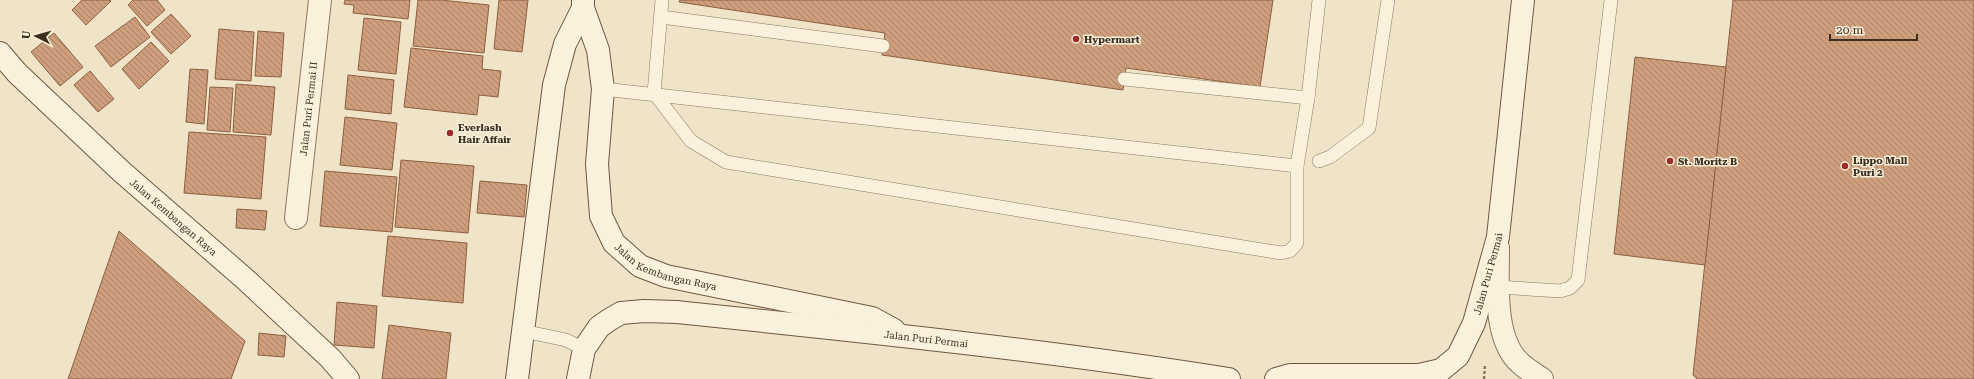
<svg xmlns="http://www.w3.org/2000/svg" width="1974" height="379" font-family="'Roboto Serif',serif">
  <defs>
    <pattern id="building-back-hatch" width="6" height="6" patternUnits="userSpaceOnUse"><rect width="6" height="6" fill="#cf9f7d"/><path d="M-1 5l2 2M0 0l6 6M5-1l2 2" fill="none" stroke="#a98266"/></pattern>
  </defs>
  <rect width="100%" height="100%" fill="#f0e4c8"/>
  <g fill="url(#building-back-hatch)" stroke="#8d5f41">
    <polygon points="82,0 110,0 111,1 86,25 72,10"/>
    <polygon points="133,0 157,0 165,10 147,26 128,5"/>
    <polygon points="345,0 410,0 408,19 353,13 354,5 344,4"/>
    <polygon points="418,0 441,0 489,5 484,53 413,46"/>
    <polygon points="499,0 528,0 522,52 494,49"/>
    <polygon points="680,0 1273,0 1260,87 1126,68 1123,90 882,55 885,33 679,2"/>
    <polygon points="1733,0 1974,0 1974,379 1697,379 1693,375"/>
    <polygon points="171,14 191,36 171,54 151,32"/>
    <polygon points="135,17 150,37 111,67 95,46"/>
    <polygon points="364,18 401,22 396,74 358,70"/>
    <polygon points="219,29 254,32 251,81 215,79"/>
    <polygon points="258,31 284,33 281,77 255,76"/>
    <polygon points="54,33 83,67 60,86 31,52"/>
    <polygon points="151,42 169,61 139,89 122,69"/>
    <polygon points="411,48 483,56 482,69 501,71 498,97 479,95 477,115 404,107"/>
    <polygon points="1635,57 1726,67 1705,265 1614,254"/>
    <polygon points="190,69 208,70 204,124 186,122"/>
    <polygon points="90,71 114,99 98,112 74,85"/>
    <polygon points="348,75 394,80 391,114 345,109"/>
    <polygon points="236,84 275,87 271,135 233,132"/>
    <polygon points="210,87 233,88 230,132 207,130"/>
    <polygon points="345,117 397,123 392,170 340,165"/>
    <polygon points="189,132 266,137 261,199 184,193"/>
    <polygon points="401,160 474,166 468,233 395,227"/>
    <polygon points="325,171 397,177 392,232 320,226"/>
    <polygon points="480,181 527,185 524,217 477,213"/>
    <polygon points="237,209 267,211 265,230 236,228"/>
    <polygon points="119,231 245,341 231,379 68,379"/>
    <polygon points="388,236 467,243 463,303 382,296"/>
    <polygon points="337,302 377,306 374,348 334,345"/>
    <polygon points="389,325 451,333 446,379 382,379"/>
    <polygon points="259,333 286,336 284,357 258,355"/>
  </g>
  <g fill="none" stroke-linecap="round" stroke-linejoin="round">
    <g stroke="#8d765c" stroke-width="14">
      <g id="lane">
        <polyline points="662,0 654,93 691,141 726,162 1281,253 1290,251 1297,243 1297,166 1308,98 1319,0"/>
        <polyline points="661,17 883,46"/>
        <polyline points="1124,79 1308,98"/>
        <polyline points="603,89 1297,166"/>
        <polyline points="1319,161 1330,157 1369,128 1388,0"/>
        <polyline points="1498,287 1560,291 1570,288 1578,280 1611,0"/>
        <polyline points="523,331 566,340 584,349"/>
      </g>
    </g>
    <g stroke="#8d765c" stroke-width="24">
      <g id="street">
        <path id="s1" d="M 296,218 L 320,0"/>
        <path d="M 1498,248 C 1498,282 1493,339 1520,363 C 1526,369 1535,374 1542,379"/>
      </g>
    </g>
    <g stroke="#6f573f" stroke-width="24">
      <g id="secondary">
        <path id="s2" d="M 583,8 L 598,50 L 603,89 L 597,164 L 601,216 L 614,243 L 640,266 L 666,276 L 872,318 L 894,330"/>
        <path id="s3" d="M 0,53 L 17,73 L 122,172 L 245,279 L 330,358 L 348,379"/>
        <polyline points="517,379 554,85 565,44 583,8 583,0"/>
        <path id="s4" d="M 578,379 L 584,349 L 599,327 L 609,320 L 621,313 L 644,311 L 677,312 C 861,331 1046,350 1229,379"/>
        <path id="s5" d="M 1276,379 L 1290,375 L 1419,375 L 1441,370 L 1458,356 L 1474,323 L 1498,237 L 1523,0"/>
      </g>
    </g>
    <polyline stroke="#8d765c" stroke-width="2.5" stroke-dasharray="3 2" stroke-linecap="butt" points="1484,379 1485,364"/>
    <use href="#lane" stroke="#faf1dc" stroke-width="13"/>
    <use href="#street" stroke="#faf1dc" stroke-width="22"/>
    <use href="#secondary" stroke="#faf1dc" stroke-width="22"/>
  </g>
  <g fill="#9e2a2b" stroke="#f7eed8" stroke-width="1.5">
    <circle cx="1076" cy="39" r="4"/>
    <circle cx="450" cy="133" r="4"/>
    <circle cx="1670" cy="161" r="4"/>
    <circle cx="1845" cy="166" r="4"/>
  </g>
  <g text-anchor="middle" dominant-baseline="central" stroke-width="3" stroke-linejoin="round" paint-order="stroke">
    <g font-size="10" font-weight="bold" fill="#3d2e20" stroke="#f7eed8" text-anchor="start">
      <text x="1084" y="39">Hypermart</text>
      <text x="458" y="127">Everlash<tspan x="458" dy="12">Hair Affair</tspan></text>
      <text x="1853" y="160">Lippo Mall<tspan x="1853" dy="12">Puri 2</tspan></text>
      <text x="1678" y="161">St. Moritz B</text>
    </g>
    <g font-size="10" fill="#3d2e20" stroke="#f7eed8">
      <text stroke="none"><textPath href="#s1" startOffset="110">Jalan Puri Permai II</textPath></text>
      <text stroke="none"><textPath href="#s3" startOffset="239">Jalan Kembangan Raya</textPath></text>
      <text stroke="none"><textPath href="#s2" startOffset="300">Jalan Kembangan Raya</textPath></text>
      <text stroke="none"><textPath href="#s5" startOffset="276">Jalan Puri Permai</textPath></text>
      <text stroke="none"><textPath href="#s4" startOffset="390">Jalan Puri Permai</textPath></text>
    </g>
  </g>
  <g transform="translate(36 36) rotate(276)" stroke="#f7eed8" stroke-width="3" paint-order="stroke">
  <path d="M0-3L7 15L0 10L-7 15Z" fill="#3d2e20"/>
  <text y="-6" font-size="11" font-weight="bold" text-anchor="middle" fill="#3d2e20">U</text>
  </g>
  <path d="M1830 34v6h87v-6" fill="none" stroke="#3d2e20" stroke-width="2"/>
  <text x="1836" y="34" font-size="12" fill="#3d2e20" stroke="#f7eed8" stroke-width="3" paint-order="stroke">20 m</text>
</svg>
